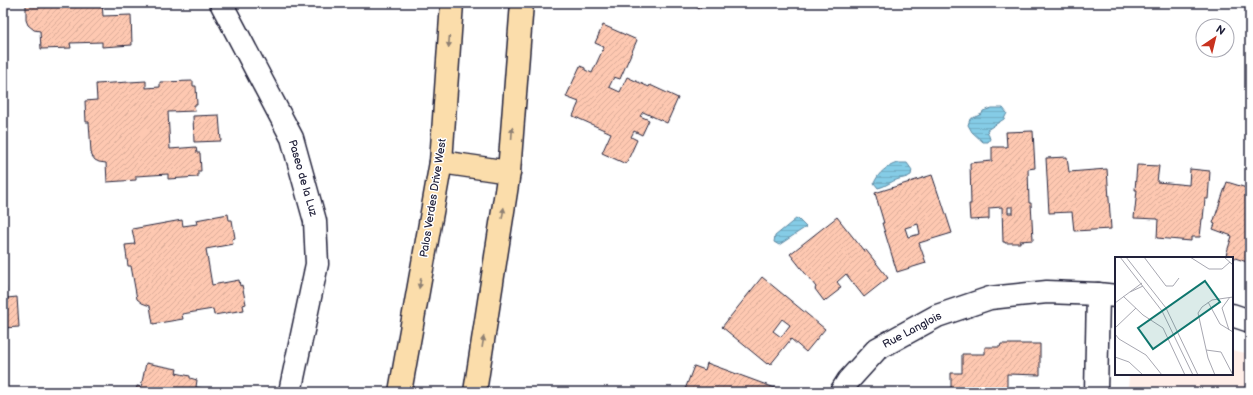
<svg xmlns="http://www.w3.org/2000/svg" width="1253" height="395" font-family="'Balsamiq Sans',sans-serif">
  <defs>
    <pattern id="water-rules" width="6" height="5" patternUnits="userSpaceOnUse"><rect width="6" height="5" fill="#85cce6"/><path d="M0 2.5h6" fill="none" stroke="#73afc6"/></pattern>
    <pattern id="building-hatch" width="6" height="6" patternUnits="userSpaceOnUse"><rect width="6" height="6" fill="#fec8b1"/><path d="M-1 1l2-2M0 6l6-6M5 7l2-2" fill="none" stroke="#d9ac99"/></pattern>
  </defs>
  <rect width="100%" height="100%" fill="#fff"/>
  <filter id="ink" filterUnits="userSpaceOnUse"><feTurbulence type="fractalNoise" baseFrequency=".025" numOctaves="2"/><feDisplacementMap in="SourceGraphic" scale="8" xChannelSelector="R" yChannelSelector="G"/><feConvolveMatrix kernelMatrix="1 2 1 2 8 2 1 2 1" color-interpolation-filters="sRGB"/></filter>
  <g filter="url(#ink)">
    <polygon fill="#ffeee8" points="1232,350 1250,354 1250,392 1128,392 1129,374 1232,374"/>
    <g fill="url(#water-rules)" stroke="#5d88a2">
      <polygon points="992,108 1003,108 1007,113 1004,119 987,130 990,139 988,142 983,142 972,132 968,125 970,119 982,114 983,111"/>
      <path d="M 897,163 L 907,163 L 912,170 L 911,175 C 906,178 903,178 899,179 C 891,181 885,187 878,188 L 874,183 C 879,172 886,167 897,163 Z"/>
      <polygon points="797,218 806,227 779,245 774,242 775,236"/>
    </g>
    <g fill="url(#building-hatch)" stroke="#22223b" fill-rule="evenodd">
      <polygon points="26,3 102,3 103,16 131,15 132,45 102,47 102,42 70,43 71,48 41,49 40,31 34,30 28,25 26,20"/>
      <polygon points="691,3 704,3 699,9"/>
      <polygon points="603,25 637,40 620,79 614,77 609,87 620,92 627,77 649,87 650,85 678,98 667,123 643,112 640,116 649,120 642,135 634,131 631,137 637,140 626,164 602,153 611,133 573,116 579,102 566,97 580,66 585,68 585,70 592,73 604,47 595,43"/>
      <polygon points="146,81 146,88 160,87 160,82 193,81 193,86 196,86 197,105 194,105 195,111 168,112 170,149 196,147 197,153 200,153 201,171 198,171 198,177 168,179 168,174 136,176 136,180 107,182 106,163 99,162 95,160 92,156 91,152 89,122 86,122 85,101 97,100 96,84"/>
      <polygon points="219,115 221,141 194,142 193,116"/>
      <path d="M 1033,131 L 1035,168 L 1028,169 L 1029,203 L 1031,203 L 1033,240 L 1020,241 L 1020,243 L 1005,243 L 1005,242 L 1003,242 L 1002,207 L 989,208 L 989,219 L 970,220 L 969,204 L 971,204 L 970,163 L 992,161 L 992,147 L 1007,147 L 1006,132 ZM 1008,207 L 1013,207 L 1013,213 L 1008,213 Z"/>
      <polygon points="1067,157 1069,172 1107,169 1111,229 1074,231 1072,212 1049,213 1046,158"/>
      <polygon points="1137,165 1159,166 1157,182 1189,185 1190,169 1210,171 1208,199 1205,199 1203,219 1202,219 1200,237 1191,237 1191,241 1157,238 1158,219 1134,218 1137,190 1135,190"/>
      <path d="M 932,175 L 940,199 L 941,199 L 952,233 L 919,243 L 926,263 L 897,272 L 882,223 L 884,223 L 875,193 ZM 918,224 L 920,234 L 908,237 L 905,228 Z"/>
      <polygon points="1227,182 1250,189 1250,263 1226,255 1232,236 1213,229 1215,224 1213,223"/>
      <polygon points="228,214 229,220 232,220 235,238 232,239 233,244 206,249 212,285 239,280 240,286 242,285 246,304 243,305 244,310 214,315 213,309 182,314 183,319 153,324 150,306 142,303 137,299 131,266 128,266 125,245 135,244 132,229 182,220 183,226 197,224 196,220"/>
      <polygon points="837,217 864,251 866,250 888,278 864,297 846,274 837,282 841,287 839,288 839,290 826,300 826,299 824,301 815,289 816,287 790,254"/>
      <polygon points="3,265 7,298 17,297 19,327 3,328"/>
      <path d="M 762,277 L 825,329 L 806,352 L 791,339 L 770,365 L 768,363 L 767,364 L 722,327 ZM 782,319 L 790,325 L 781,337 L 773,331 Z"/>
      <polygon points="1001,344 1040,344 1040,375 1007,374 1007,392 951,392 951,373 962,373 962,354 985,354 985,347 1000,347"/>
      <polygon points="146,363 177,369 176,373 190,376 190,378 197,380 196,387 217,392 136,392 137,386 141,387"/>
      <polygon points="707,363 783,391 782,392 684,392 694,366 705,370"/>
    </g>
    <g fill="none" stroke-linecap="round" stroke-linejoin="round">
      <g stroke="#22223b" stroke-width="25">
        <g id="minor">
          <polyline points="221,3 292,138 315,221 317,264 290,392"/>
          <polyline points="1232,315 1250,321"/>
          <polyline points="841,392 848,381 877,349 937,316 990,298 1047,292 1098,294 1116,296"/>
          <polyline points="1096,392 1098,294"/>
        </g>
      </g>
      <g stroke="#22223b" stroke-width="25">
        <g id="primary">
          <polyline points="441,162 509,172"/>
          <polyline points="400,392 441,162 452,3"/>
          <polyline points="475,392 509,172 522,3"/>
        </g>
      </g>
      <use href="#minor" stroke="#fff" stroke-width="22"/>
      <use href="#primary" stroke="#fbddab" stroke-width="22"/>
    </g>
    <defs><path id="oneway-solid" d="M-6-.8H1V-3.2L6.5 0L1 3.2V.8H-6Z"/></defs>
    <g fill="#8e8073">
      <use href="#oneway-solid" transform="translate(449 42) rotate(94)"/>
      <use href="#oneway-solid" transform="translate(512 133) rotate(-86)"/>
      <use href="#oneway-solid" transform="translate(503 213) rotate(-81)"/>
      <use href="#oneway-solid" transform="translate(420 283) rotate(100)"/>
      <use href="#oneway-solid" transform="translate(483 342) rotate(-81)"/>
    </g>
  </g>
  <g text-anchor="middle" dominant-baseline="central" stroke-width="3" stroke-linejoin="round" paint-order="stroke">
    <g font-size="11" fill="#22223b" stroke="#fff">
      <text transform="translate(303 178) rotate(74)">Paseo de la Luz</text>
      <text transform="translate(433 198) rotate(-81)">Palos Verdes Drive West</text>
      <text transform="translate(912 330) rotate(-28)">Rue Langlois</text>
    </g>
  </g>
  <g transform="translate(1115 257)">
    <rect width="118" height="118" fill="#fff"/>
    <path fill="none" stroke="#a7a7b1" stroke-width="1" d="M 5,0 L 47,54 L 78,118M 11,0 L 51,51 L 83,118M 29,0 L 51,29 L 58,29 L 64,21M 75,0 L 94,12 L 107,12 L 115,5M 109,0 L 118,8M 15,35 L 28,29M 8,39 L 28,58 L 48,71 L 70,118M 93,45 L 105,67 L 118,75M 0,46 L 27,26M 0,71 L 21,51M 114,73 L 107,51 L 115,40M 0,77 L 4,82 L 31,98 L 47,118M 91,93 L 106,95 L 118,118M 0,100 L 14,105 L 28,118M 100,118 L 93,101 L 83,56 L 87,50 L 97,43 L 118,40"/>
    <path fill="#0f766e" fill-opacity="0.15" stroke="#0f766e" stroke-width="2" d="M 90,24 L 105,45 L 38,92 L 23,71 Z"/>
    <rect width="118" height="118" fill="none" stroke="#22223b" stroke-width="2"/>
  </g>
  <rect width="1253" height="395" fill="none" stroke="#fff" stroke-width="16"/>
  <rect x="8" y="8" width="1237" height="379" fill="none" stroke="#22223b" stroke-width="1.5" filter="url(#ink)"/>
  <g transform="translate(1215 38) rotate(35)"><circle r="19" fill="#ffffff" stroke="#a7a7b1"/>
  <path d="M0-3L7 15L0 10L-7 15Z" fill="#c8321e"/>
  <text y="-6" font-size="11" font-weight="bold" text-anchor="middle" fill="#22223b">N</text>
  </g>
</svg>
